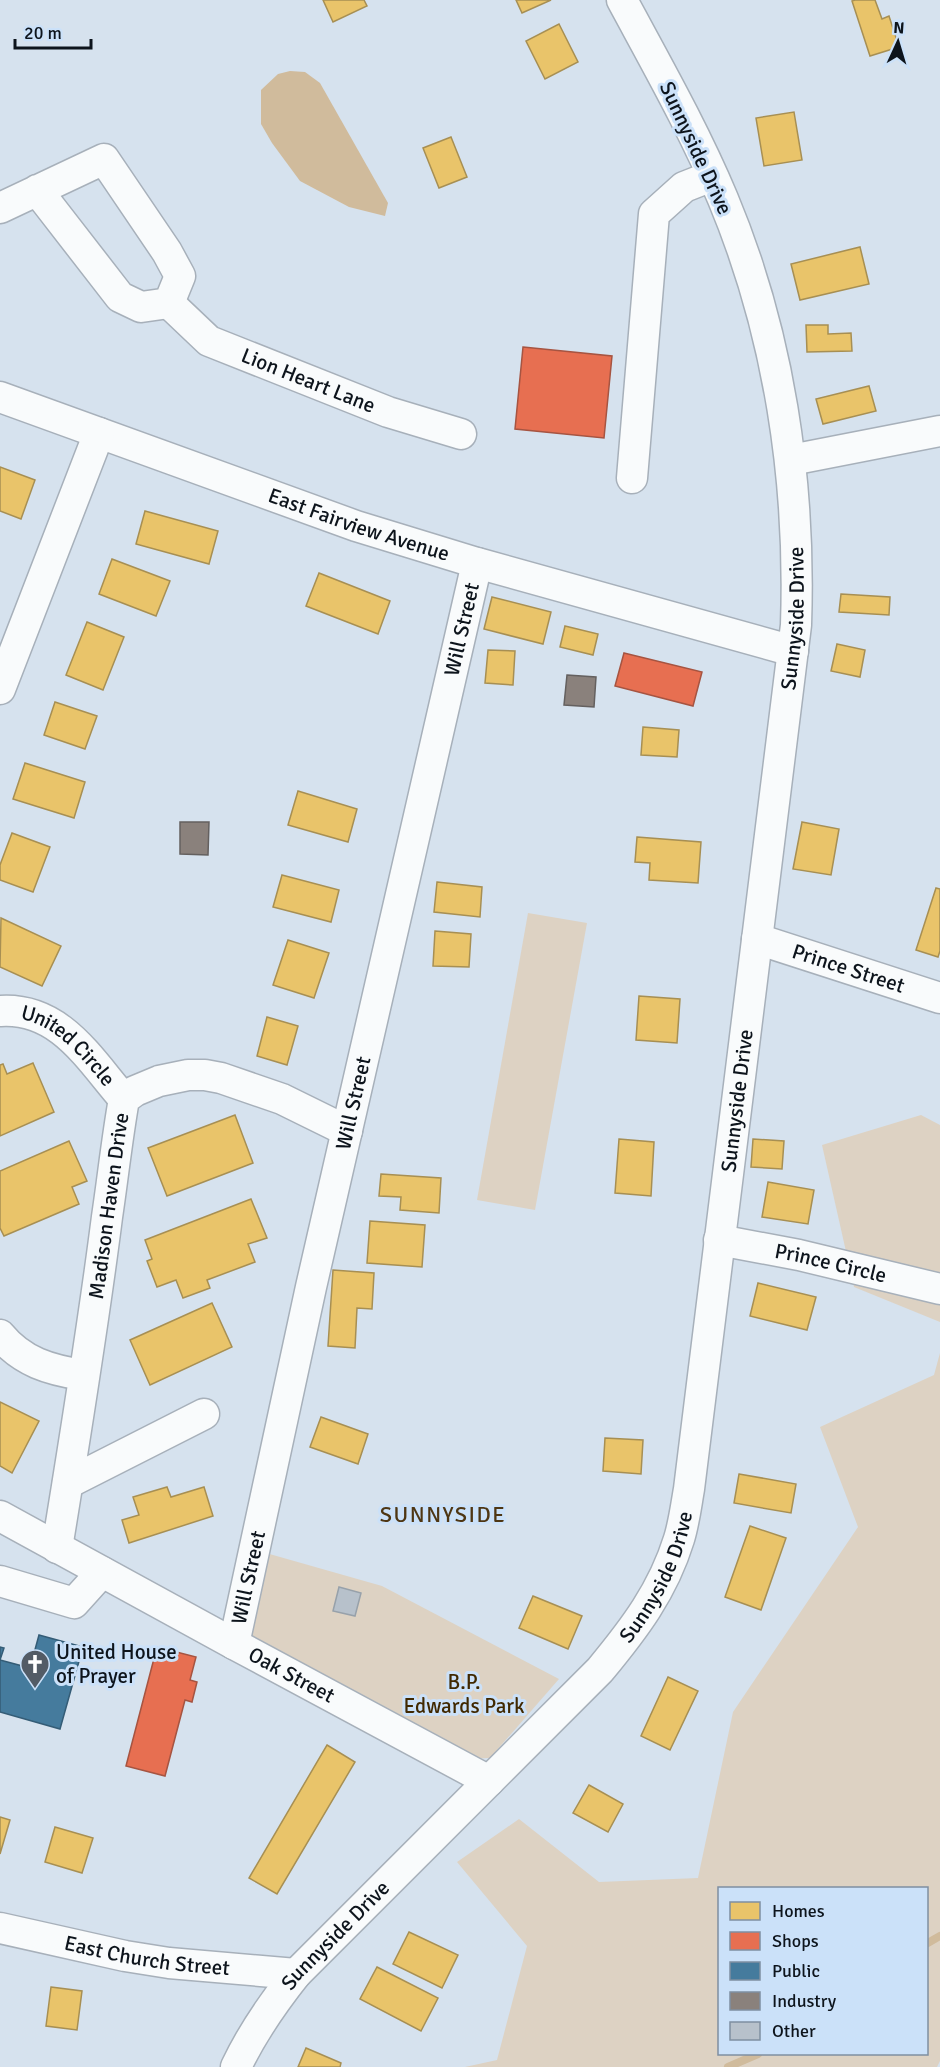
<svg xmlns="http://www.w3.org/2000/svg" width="940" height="2067" font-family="Signika,sans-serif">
  <rect width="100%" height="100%" fill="#d6e2ee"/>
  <g fill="#ddd2c3" fill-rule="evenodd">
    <polygon points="528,913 587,923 535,1210 477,1200"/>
    <polygon points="921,1115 940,1125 940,1322 854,1287 822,1145"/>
    <path d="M 940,1353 L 940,2061 L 937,2067 L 465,2067 L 497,2060 L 527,1946 L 457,1862 L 519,1819 L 599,1882 L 698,1878 L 733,1712 L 858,1527 L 820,1427 L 934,1375 ZM 720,1888 L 926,1888 L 926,2054 L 720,2054 Z"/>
    <polygon points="266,1553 382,1586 559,1679 490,1758 465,1759 245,1639"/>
  </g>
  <polygon fill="#d0bb9c" points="290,71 305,72 320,83 388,203 385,216 349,207 300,181 272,143 261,124 261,90 278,74"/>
  <g fill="#e9c46a" stroke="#a78f53" stroke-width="1.5">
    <polygon points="323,0 364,0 367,6 333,22"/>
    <polygon points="516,0 551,0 522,13"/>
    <polygon points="855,0 875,0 882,19 889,16 899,47 870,56 852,1"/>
    <polygon points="559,24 578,62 545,79 526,41"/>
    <polygon points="794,112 802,160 764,166 756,118"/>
    <polygon points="451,137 467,177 439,188 423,148"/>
    <polygon points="860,247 869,284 800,300 791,264"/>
    <polygon points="806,325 828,325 828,334 851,333 852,351 807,352"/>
    <polygon points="869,386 876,411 823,424 816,399"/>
    <polygon points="0,467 35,480 21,519 0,511"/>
    <polygon points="145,511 218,531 209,564 136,544"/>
    <polygon points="112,559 170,581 156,616 99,594"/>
    <polygon points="319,573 390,601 378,634 306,606"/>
    <polygon points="841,594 890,597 889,615 839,612"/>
    <polygon points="492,597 551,612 543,644 484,629"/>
    <polygon points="87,622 124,637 103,690 66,675"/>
    <polygon points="565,626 598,634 593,655 560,647"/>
    <polygon points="837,644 865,650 860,677 831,671"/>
    <polygon points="488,650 515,651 513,685 485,683"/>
    <polygon points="55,702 97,716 85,749 44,735"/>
    <polygon points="643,727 679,730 677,757 641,755"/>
    <polygon points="25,763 85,782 74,818 13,799"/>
    <polygon points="298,791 357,809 348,842 288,825"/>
    <polygon points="802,822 839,829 831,875 793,869"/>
    <polygon points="12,833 50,847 33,892 0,880 0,865"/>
    <polygon points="637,837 701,842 698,883 649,880 650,863 635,862"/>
    <polygon points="282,875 339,890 331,922 273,907"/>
    <polygon points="437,882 482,887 480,917 434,912"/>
    <polygon points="936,888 940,889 940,951 938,957 916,950"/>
    <polygon points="1,918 61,946 42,986 0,967"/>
    <polygon points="435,931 471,934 469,967 433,966"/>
    <polygon points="288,940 329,953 314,998 273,985"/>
    <polygon points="639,996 680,999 677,1043 636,1040"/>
    <polygon points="267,1017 298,1026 287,1065 257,1056"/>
    <polygon points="33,1063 54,1112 0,1136 0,1065 3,1064 7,1074"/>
    <polygon points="235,1115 253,1163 167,1196 148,1148"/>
    <polygon points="619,1139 654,1142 651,1196 615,1193"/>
    <polygon points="753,1139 784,1141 782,1169 751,1167"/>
    <polygon points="69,1141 87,1181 72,1187 79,1204 4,1236 0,1228 0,1171"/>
    <polygon points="381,1174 441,1178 439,1213 400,1210 401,1197 379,1196"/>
    <polygon points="768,1182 814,1190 808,1224 762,1217"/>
    <polygon points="251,1199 267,1238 248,1244 255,1262 207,1280 210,1288 183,1298 176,1280 157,1287 147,1261 152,1259 145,1240"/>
    <polygon points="370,1221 425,1225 422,1267 367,1263"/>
    <polygon points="333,1270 374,1273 372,1309 357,1308 355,1348 328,1346"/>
    <polygon points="758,1283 816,1297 807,1330 750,1316"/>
    <polygon points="212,1303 232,1347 150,1385 130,1340"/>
    <polygon points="0,1402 39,1421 12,1473 0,1466"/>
    <polygon points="321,1417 368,1434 358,1464 310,1447"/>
    <polygon points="605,1438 643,1440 641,1474 603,1471"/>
    <polygon points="739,1474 796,1484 791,1513 734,1503"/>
    <polygon points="167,1487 171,1497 204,1487 213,1516 129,1543 122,1520 139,1515 133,1497"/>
    <polygon points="750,1526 786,1538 761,1610 725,1597"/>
    <polygon points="533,1596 582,1616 568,1649 519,1628"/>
    <polygon points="668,1677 698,1691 670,1750 641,1736"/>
    <polygon points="327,1745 355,1762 277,1894 249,1878"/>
    <polygon points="589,1785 623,1804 608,1832 573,1813"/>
    <polygon points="0,1817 10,1820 0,1854"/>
    <polygon points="55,1827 93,1838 82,1873 45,1862"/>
    <polygon points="409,1932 458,1955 442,1988 393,1964"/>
    <polygon points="377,1967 438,1998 421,2031 360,1999"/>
    <polygon points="51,1987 82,1991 77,2030 46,2026"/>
    <polygon points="306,2048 341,2063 340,2067 298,2067"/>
  </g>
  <g fill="#e76f51" stroke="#a65441" stroke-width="1.5">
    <polygon points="523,347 612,356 604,438 515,429"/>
    <polygon points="624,653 702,672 693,706 615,686"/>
    <polygon points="157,1647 196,1657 190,1680 197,1682 192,1702 185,1700 165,1776 126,1766"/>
  </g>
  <polygon fill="#457b9d" stroke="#345c76" stroke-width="1.5" points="39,1635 83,1647 60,1729 0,1712 0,1647 4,1648 0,1660 30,1668"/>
  <g fill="#8a817c" stroke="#64605f" stroke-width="1.5">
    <polygon points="567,675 596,677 594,707 564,705"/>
    <polygon points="180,822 209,822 208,855 180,854"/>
  </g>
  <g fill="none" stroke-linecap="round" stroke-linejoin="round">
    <g stroke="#d0bb9c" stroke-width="8">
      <polyline points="926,1944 940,1936"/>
      <polyline points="728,2067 758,2054"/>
    </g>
  </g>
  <polygon fill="#b7c1cb" stroke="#97a1aa" stroke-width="1.5" points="339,1587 361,1593 355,1616 333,1611"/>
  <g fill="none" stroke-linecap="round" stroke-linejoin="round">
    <g stroke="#a7b0ba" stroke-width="33">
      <g id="minor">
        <polyline points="0,208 104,159 167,252 180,276 169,303 141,307 120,297 37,190"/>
        <path id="s1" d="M 169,303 L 209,341 L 388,412 L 461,434"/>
        <path id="s2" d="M 0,397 L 356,526 L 477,563 L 793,651"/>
        <polyline points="791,460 940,431"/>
        <polyline points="632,478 654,214 684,187 712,176"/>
        <polyline points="0,689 99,433"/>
        <path id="s3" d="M 757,939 L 940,998"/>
        <path id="s4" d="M 0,1011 C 60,1007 89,1059 124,1099"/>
        <path id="s5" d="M 719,1240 L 799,1255 L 940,1289"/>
        <path d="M 0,1335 C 22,1362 50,1370 83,1375"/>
        <polyline points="68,1483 204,1414"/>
        <path id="s6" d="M 0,1516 L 234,1644 L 489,1781"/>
        <path id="s7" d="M 57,1548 C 75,1438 93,1327 107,1217 C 113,1177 117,1138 124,1099 L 135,1091 L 159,1081 L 188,1075 L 205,1075 L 221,1078 L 282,1099 L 347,1131"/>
        <polyline points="0,1581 74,1603 102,1572"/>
        <path id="s8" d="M 234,1644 L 311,1287 L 477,563"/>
        <path id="s9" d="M 0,1928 L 125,1956 L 169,1963 L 296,1974"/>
        <path id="s10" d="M 236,2067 C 252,2033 273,2003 296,1974 L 600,1670 C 634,1629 663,1591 679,1539 C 684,1523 686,1506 689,1489 L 796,625 C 801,480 779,333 723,199 C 694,130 657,65 622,0"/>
      </g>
    </g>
    <use href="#minor" stroke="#f9fbfc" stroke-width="30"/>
  </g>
  <defs>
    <g id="church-pin" transform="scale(1.5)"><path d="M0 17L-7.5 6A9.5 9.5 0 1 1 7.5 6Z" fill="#535c66" stroke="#cbe1f9"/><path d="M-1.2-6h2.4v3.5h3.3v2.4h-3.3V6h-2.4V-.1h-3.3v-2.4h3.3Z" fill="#fff"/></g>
  </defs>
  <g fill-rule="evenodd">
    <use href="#church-pin" x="35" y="1664"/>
  </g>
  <g text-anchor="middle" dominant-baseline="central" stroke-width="6" stroke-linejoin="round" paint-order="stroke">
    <g font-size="21" fill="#0d141c" stroke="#cbe1f9">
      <text transform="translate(696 148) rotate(65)">Sunnyside Drive</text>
      <text stroke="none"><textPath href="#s1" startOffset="162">Lion Heart Lane</textPath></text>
      <text stroke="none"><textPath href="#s2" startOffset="381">East Fairview Avenue</textPath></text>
      <text stroke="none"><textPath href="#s10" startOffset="1623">Sunnyside Drive</textPath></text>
      <text stroke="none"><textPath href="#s8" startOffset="1040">Will Street</textPath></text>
      <text stroke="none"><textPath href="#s3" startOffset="96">Prince Street</textPath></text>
      <text stroke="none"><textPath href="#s4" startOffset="80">United Circle</textPath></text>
      <text stroke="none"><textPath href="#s10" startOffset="1137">Sunnyside Drive</textPath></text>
      <text stroke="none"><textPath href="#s8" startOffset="554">Will Street</textPath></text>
      <text stroke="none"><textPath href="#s7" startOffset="346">Madison Haven Drive</textPath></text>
      <text stroke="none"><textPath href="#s5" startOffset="114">Prince Circle</textPath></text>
      <text stroke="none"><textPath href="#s10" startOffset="651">Sunnyside Drive</textPath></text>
      <text stroke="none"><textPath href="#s8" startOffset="68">Will Street</textPath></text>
      <text stroke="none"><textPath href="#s6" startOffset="332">Oak Street</textPath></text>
      <text stroke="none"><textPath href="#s10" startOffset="166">Sunnyside Drive</textPath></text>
      <text stroke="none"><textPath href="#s9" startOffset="150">East Church Street</textPath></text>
    </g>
    <g font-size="21" fill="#0d141c" stroke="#cbe1f9" text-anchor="start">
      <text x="56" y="1652">United House<tspan x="56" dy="24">of Prayer</tspan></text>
    </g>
    <g font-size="21" fill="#402800" stroke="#cbe1f9">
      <text x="464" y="1682">B.P.<tspan x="464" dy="24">Edwards Park</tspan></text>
    </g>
    <g font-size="22" letter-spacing="1.5" fill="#4e3613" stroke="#cbe1f9">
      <text x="443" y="1514">SUNNYSIDE</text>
    </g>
  </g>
  <rect x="718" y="1887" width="210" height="168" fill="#cbe1f9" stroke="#7f8fa1" stroke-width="1.5"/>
  <rect x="730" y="1902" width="30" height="18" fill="#e9c46a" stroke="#7f8fa1" stroke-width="1.5"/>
  <text x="772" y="1917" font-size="18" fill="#0d141c">Homes</text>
  <rect x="730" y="1932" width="30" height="18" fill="#e76f51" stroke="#7f8fa1" stroke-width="1.5"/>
  <text x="772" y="1947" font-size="18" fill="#0d141c">Shops</text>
  <rect x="730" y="1962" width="30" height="18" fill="#457b9d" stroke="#7f8fa1" stroke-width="1.5"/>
  <text x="772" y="1977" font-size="18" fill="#0d141c">Public</text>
  <rect x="730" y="1992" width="30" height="18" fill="#8a817c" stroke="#7f8fa1" stroke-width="1.5"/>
  <text x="772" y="2007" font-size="18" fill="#0d141c">Industry</text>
  <rect x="730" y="2022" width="30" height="18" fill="#b7c1cb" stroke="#7f8fa1" stroke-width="1.5"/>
  <text x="772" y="2037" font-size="18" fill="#0d141c">Other</text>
  <g transform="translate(898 42) rotate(4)" stroke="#cbe1f9" stroke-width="4.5" paint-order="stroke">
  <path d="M0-4.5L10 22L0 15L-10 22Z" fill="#0d141c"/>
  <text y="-9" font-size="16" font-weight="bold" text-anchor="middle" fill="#0d141c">N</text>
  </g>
  <path d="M15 39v9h76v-9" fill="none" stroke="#0d141c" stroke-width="3"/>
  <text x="24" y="39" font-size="18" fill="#0d141c" stroke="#cbe1f9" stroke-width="4.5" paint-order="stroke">20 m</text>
</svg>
